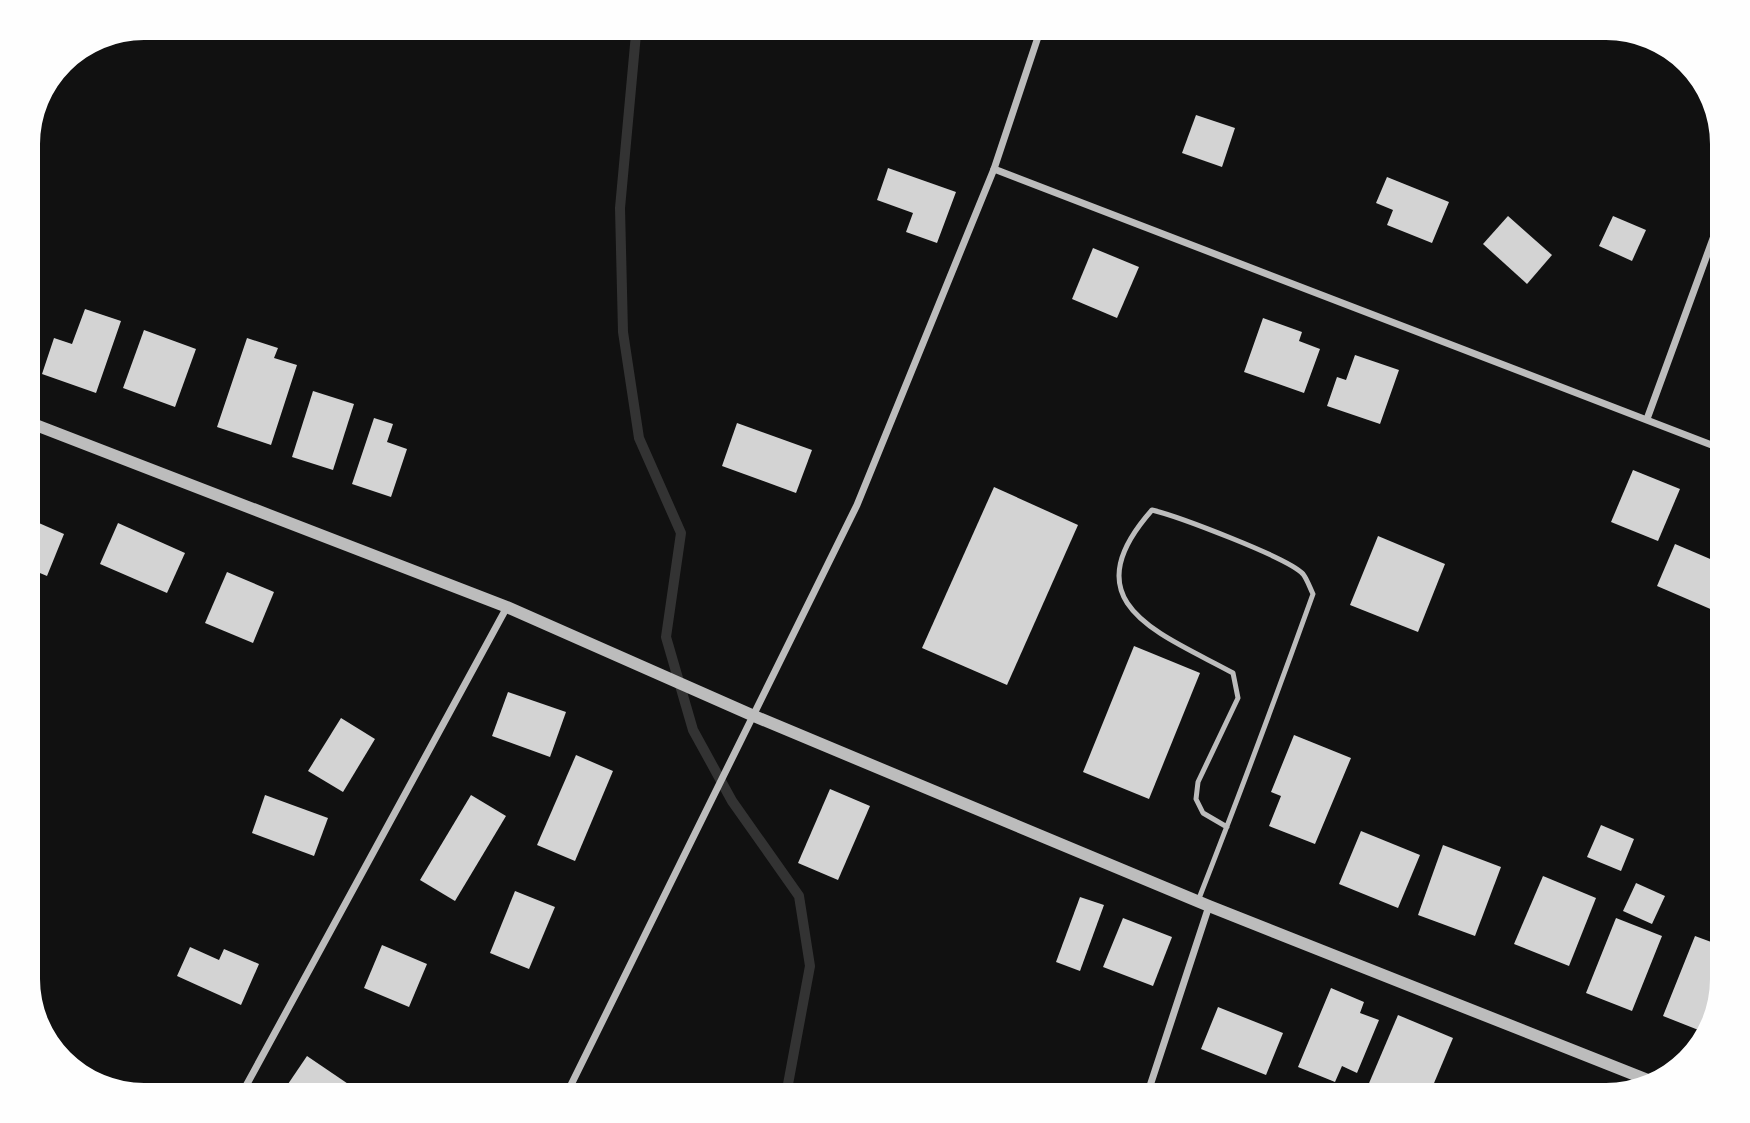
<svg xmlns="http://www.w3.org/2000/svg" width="1750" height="1123" font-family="'Space Grotesk',sans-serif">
  <rect width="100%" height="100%" fill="#111"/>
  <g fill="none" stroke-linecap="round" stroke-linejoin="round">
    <polyline stroke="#333" stroke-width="10" points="636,34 620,208 623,332 639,438 681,533 666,637 693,730 732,801 799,896 810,966 786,1095"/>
  </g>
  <g fill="#d3d3d3">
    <polygon points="1196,115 1235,128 1222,167 1182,153"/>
    <polygon points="888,168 956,192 937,243 906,232 913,213 877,200"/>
    <polygon points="1387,177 1449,202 1432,243 1387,225 1393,210 1376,203"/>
    <polygon points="1508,216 1552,255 1527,284 1483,244"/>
    <polygon points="1613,216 1646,230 1632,261 1599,246"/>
    <polygon points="1093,248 1139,267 1117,318 1072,299"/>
    <polygon points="85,309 121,321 96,393 42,374 54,338 72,344"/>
    <polygon points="1263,318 1302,332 1299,341 1320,349 1304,393 1244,372"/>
    <polygon points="144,330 196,349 175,407 123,388"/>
    <polygon points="247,338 278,348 274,358 297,365 271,445 217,427"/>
    <polygon points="1355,355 1399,370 1380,424 1327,406 1337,377 1346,380"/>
    <polygon points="313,391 354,404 333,470 292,457"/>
    <polygon points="374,418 393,424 387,442 407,449 391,497 352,484"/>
    <polygon points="737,423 812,450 796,493 722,466"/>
    <polygon points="1633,470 1680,489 1658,541 1611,522"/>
    <polygon points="994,487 1078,525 1007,685 922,648"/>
    <polygon points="32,520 64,534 47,576 28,568 28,529"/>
    <polygon points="118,523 185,553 167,593 100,564"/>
    <polygon points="1378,536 1445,564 1418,632 1350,605"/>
    <polygon points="1675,544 1722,564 1722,614 1657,586"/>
    <polygon points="227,572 274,592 253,643 205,623"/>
    <polygon points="1134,646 1200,673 1149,799 1083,772"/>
    <polygon points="508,692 566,712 550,757 492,736"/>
    <polygon points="341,718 375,739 343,792 308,771"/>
    <polygon points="1294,735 1351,758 1315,844 1269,826 1281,796 1271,792"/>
    <polygon points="576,755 613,771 575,861 537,845"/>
    <polygon points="830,789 870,806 838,880 798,863"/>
    <polygon points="265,795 328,818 314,856 252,833"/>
    <polygon points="471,795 506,816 455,901 420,880"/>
    <polygon points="1601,825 1634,839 1621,871 1587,857"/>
    <polygon points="1361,831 1420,855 1398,908 1339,884"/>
    <polygon points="1443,845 1501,867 1475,936 1418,915"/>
    <polygon points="1543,876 1596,898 1569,966 1514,944"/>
    <polygon points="1636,883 1665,896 1652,924 1623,911"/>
    <polygon points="515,891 555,907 529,969 490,953"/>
    <polygon points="1080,897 1104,905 1080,971 1056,962"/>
    <polygon points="1123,918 1172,937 1153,986 1103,967"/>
    <polygon points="1616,918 1662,936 1632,1011 1586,993"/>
    <polygon points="1695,936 1722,946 1722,979 1706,1033 1663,1016"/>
    <polygon points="382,945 427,964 409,1007 364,988"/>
    <polygon points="190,947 219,960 224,949 259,964 241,1005 177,976"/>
    <polygon points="1331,988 1364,1002 1360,1013 1379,1020 1357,1073 1342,1066 1335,1082 1298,1067"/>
    <polygon points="1218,1007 1283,1033 1266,1075 1201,1049"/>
    <polygon points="1398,1015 1453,1038 1429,1095 1364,1095"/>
    <polygon points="307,1056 360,1092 358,1095 297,1095 286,1087"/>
  </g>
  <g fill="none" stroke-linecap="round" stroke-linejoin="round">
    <path stroke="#bcbcbc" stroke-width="5" d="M 1198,901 C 1238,799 1276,697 1313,594 C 1310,588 1307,579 1303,574 C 1289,558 1177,516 1152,510 C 1069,604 1160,633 1233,673 L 1238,698 L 1198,782 L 1196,799 L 1203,813 L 1227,827"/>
    <g stroke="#bcbcbc" stroke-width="7">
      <polyline points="994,169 1722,449"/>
      <polyline points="1647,419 1722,214"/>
      <polyline points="241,1095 507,607"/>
      <polyline points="566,1095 857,505 994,169 1040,31"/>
      <polyline points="1147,1095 1209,906"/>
    </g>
    <polyline stroke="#bcbcbc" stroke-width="12" points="28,422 507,607 754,716 1209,906 1653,1082"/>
  </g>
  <path d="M0 0H1750V1123H0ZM144 40H1606A104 104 0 0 1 1710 144V979A104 104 0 0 1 1606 1083H144A104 104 0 0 1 40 979V144A104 104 0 0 1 144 40Z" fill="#fefefe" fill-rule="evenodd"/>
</svg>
